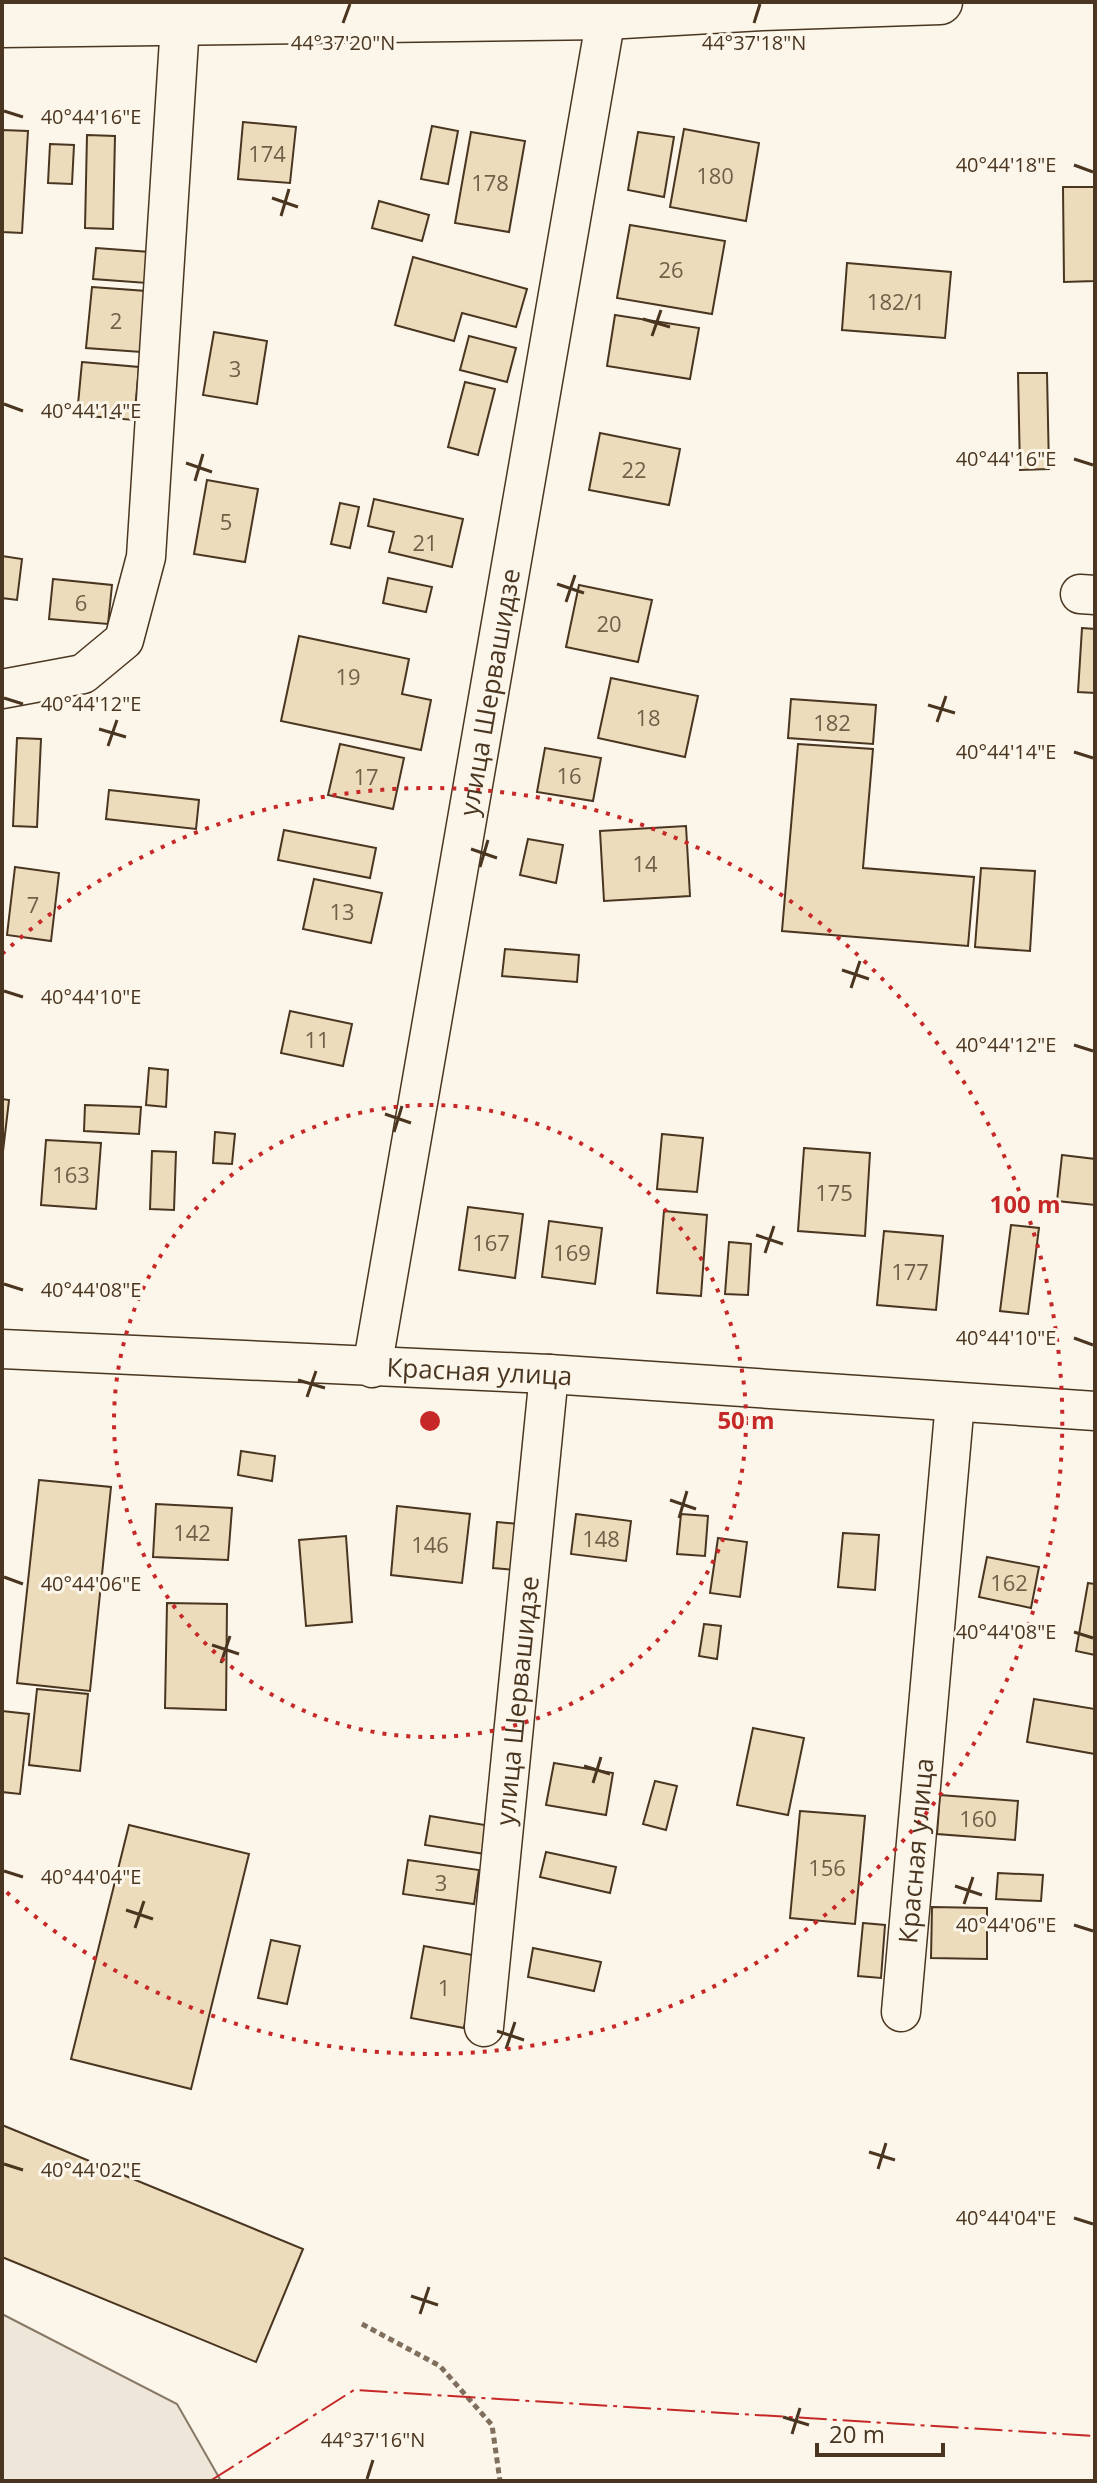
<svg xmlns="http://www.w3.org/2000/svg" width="1097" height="2483" font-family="'Open Sans',sans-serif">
  <rect width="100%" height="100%" fill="#fbf6e9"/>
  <polygon fill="#ede6d9" stroke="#887966" stroke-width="2" points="2,2314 177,2404 221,2481 2,2481"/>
  <g fill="#ecdcbc" stroke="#4a3520" stroke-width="2">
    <polygon points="243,122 296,127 290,183 238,179"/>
    <polygon points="432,126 458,131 448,184 421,179"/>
    <polygon points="684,129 759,143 746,221 670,207"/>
    <polygon points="2,130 28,131 22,233 2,232"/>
    <polygon points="471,132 525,141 509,232 455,223"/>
    <polygon points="638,132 674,137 664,197 628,190"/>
    <polygon points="87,135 115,136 113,229 85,228"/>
    <polygon points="50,144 74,145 72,184 48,183"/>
    <polygon points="1063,187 1095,187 1095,281 1064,282"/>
    <polygon points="379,201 429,215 422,241 372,228"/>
    <polygon points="630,225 725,241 712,314 617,298"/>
    <polygon points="96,248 150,252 147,283 93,279"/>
    <polygon points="413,257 527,289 516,327 462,313 454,341 395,325"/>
    <polygon points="847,263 951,272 945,338 842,330"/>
    <polygon points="92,287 146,291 141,352 86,348"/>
    <polygon points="615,315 699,328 690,379 607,366"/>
    <polygon points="214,332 267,341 257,404 203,395"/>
    <polygon points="469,336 516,348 507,382 460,370"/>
    <polygon points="82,362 139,367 134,420 77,415"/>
    <polygon points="1018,373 1047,373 1049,469 1020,470"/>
    <polygon points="465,382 495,389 478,455 448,447"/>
    <polygon points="600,433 680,449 669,505 589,490"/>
    <polygon points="207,480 258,489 245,562 194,554"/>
    <polygon points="374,499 463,519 452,567 389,552 394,532 368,526"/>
    <polygon points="340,503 359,507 350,548 331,544"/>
    <polygon points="2,556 22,559 17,600 2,598"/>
    <polygon points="388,578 432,587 426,612 383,603"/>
    <polygon points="53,579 112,585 108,624 49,619"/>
    <polygon points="579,585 652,600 638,662 566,647"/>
    <polygon points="1082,628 1095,629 1095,693 1078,692"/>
    <polygon points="299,636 409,659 402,694 431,700 421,750 281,721"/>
    <polygon points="611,678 698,696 685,757 598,738"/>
    <polygon points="791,699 876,705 873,744 788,738"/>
    <polygon points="17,738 41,739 37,827 13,826"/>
    <polygon points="340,744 404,758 393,809 328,795"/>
    <polygon points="798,744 873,749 863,868 974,877 968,946 782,931"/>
    <polygon points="545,748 601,758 593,801 537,792"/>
    <polygon points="109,790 199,800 196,829 106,819"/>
    <polygon points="686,826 690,896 604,901 600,831"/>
    <polygon points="284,830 376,848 370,878 278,860"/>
    <polygon points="528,839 563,845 556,883 520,875"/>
    <polygon points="15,867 59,873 51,941 7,935"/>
    <polygon points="981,868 1035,871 1030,951 975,947"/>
    <polygon points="314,879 382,893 371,943 303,929"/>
    <polygon points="505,949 579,955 577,982 502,976"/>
    <polygon points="290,1011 352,1024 343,1066 281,1053"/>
    <polygon points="149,1068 168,1070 166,1107 146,1105"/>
    <polygon points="2,1099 9,1100 2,1160"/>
    <polygon points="85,1105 141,1107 139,1134 84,1131"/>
    <polygon points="215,1132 235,1134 232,1164 213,1163"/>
    <polygon points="662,1134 703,1138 697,1192 657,1189"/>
    <polygon points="46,1140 101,1143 96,1209 41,1205"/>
    <polygon points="804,1148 870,1153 865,1236 798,1231"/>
    <polygon points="152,1151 176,1152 174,1210 150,1209"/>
    <polygon points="1062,1155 1095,1159 1095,1205 1057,1201"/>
    <polygon points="468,1207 523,1214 515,1278 459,1270"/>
    <polygon points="664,1211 707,1215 701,1296 657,1293"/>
    <polygon points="549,1221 602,1228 595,1284 542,1277"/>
    <polygon points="1011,1225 1039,1228 1028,1314 1000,1311"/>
    <polygon points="884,1231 943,1236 936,1310 877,1305"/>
    <polygon points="729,1242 751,1244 748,1295 725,1294"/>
    <polygon points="241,1451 275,1456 272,1481 238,1475"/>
    <polygon points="39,1480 111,1487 90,1691 17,1683"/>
    <polygon points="156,1504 232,1508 228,1560 153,1557"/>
    <polygon points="397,1506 470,1514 462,1583 391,1575"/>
    <polygon points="576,1514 631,1521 626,1561 571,1554"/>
    <polygon points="681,1514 708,1516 705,1556 677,1554"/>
    <polygon points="497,1522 519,1524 514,1570 493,1568"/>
    <polygon points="843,1533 879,1535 875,1590 838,1587"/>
    <polygon points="346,1536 352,1622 306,1626 299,1540"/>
    <polygon points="718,1538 747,1542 740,1597 710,1593"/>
    <polygon points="987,1557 1039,1567 1031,1608 979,1597"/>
    <polygon points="1088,1583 1095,1584 1095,1655 1076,1651"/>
    <polygon points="167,1603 227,1604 226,1710 165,1708"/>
    <polygon points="704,1624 721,1626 717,1659 699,1656"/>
    <polygon points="37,1689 88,1694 80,1771 29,1765"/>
    <polygon points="1034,1699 1095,1709 1095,1754 1027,1742"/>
    <polygon points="2,1711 29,1714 20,1794 2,1792"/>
    <polygon points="753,1728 804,1738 788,1815 737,1805"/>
    <polygon points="554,1763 613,1773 606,1815 546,1805"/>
    <polygon points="655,1781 677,1786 666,1830 643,1824"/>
    <polygon points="940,1795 1018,1801 1015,1840 937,1834"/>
    <polygon points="800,1811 865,1816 855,1924 790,1918"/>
    <polygon points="430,1816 497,1827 492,1855 425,1845"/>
    <polygon points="129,1825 249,1854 191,2089 71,2059"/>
    <polygon points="546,1852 616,1867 610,1893 540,1877"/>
    <polygon points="408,1860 479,1870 474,1904 403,1894"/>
    <polygon points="998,1873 1043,1875 1041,1901 996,1899"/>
    <polygon points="932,1907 987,1908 987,1959 931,1958"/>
    <polygon points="863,1923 885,1925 881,1978 858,1976"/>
    <polygon points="271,1940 300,1946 287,2004 258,1998"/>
    <polygon points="424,1946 478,1956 464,2028 411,2018"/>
    <polygon points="533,1948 601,1962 594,1991 528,1977"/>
    <polygon points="2,2125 303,2249 256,2362 2,2257"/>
  </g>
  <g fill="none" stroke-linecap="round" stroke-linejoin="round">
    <g stroke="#4a3520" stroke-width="41">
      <g id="minor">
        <polyline points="1080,594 1095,595"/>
        <polyline points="2,689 83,674 124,640 146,557 180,24"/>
        <path id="s1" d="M 2,1349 L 549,1374 L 1095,1411"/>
        <path id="s2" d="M 372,1368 L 606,17"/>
        <path id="s3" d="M 901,2012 L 955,1402"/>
        <path id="s4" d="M 484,2027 L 549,1374"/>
      </g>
    </g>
    <g stroke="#4a3520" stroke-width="47">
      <polyline id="tertiary" points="2,25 606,17 762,8 940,2"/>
    </g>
    <polyline stroke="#7f6f5c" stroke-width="5" stroke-dasharray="6 4" stroke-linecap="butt" points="362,2324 440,2366 492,2425 500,2481"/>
    <use href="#minor" stroke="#fbf6e9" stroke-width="38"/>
    <use href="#tertiary" stroke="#fbf6e9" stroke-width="44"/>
    <polyline stroke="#c62828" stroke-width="2" stroke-dasharray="28 6 4 6" stroke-linecap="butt" points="210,2481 354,2390 1095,2436"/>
  </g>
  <path fill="none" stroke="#4a3520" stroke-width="3" d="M 343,23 L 350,4M 754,23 L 760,4M 4,111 L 23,117M 1074,165 L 1093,172M 272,198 L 298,207M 281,216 L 289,189M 643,319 L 670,327M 652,336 L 661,310M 4,404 L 23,411M 1074,459 L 1093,465M 186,463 L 212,472M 195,481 L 203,454M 557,584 L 584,593M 566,602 L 575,575M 4,698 L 23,704M 928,705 L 955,713M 937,722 L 946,696M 99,729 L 126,737M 108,746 L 117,720M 1074,752 L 1093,758M 471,849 L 497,858M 480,867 L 488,840M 842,970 L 869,979M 851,988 L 860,961M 4,991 L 23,997M 1074,1045 L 1093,1051M 385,1114 L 411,1123M 394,1132 L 402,1106M 756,1235 L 783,1244M 765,1253 L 774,1226M 4,1284 L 23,1290M 1074,1338 L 1093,1345M 298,1380 L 325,1388M 307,1397 L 316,1371M 670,1500 L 696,1509M 679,1518 L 687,1491M 4,1577 L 23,1584M 1074,1632 L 1093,1638M 212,1645 L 239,1654M 221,1663 L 230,1636M 584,1766 L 610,1774M 593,1783 L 601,1757M 4,1871 L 23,1877M 955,1886 L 982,1895M 964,1904 L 973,1877M 126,1910 L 153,1919M 1074,1925 L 1093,1931M 135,1928 L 144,1901M 497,2031 L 524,2040M 506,2049 L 515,2022M 869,2152 L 895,2160M 4,2164 L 23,2170M 878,2169 L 886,2143M 1074,2218 L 1093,2224M 411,2296 L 438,2305M 420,2314 L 429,2287M 783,2417 L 809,2425M 792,2434 L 800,2408M 367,2479 L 373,2460"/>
  <g fill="none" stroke="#c62828" stroke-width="4" stroke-dasharray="4 8">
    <circle cx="430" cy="1421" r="316"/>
    <path d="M2 954A633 633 0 1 1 2 1888"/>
  </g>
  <g text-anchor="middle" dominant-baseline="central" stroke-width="6" stroke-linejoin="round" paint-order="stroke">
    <g font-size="22" fill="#725f47">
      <text x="267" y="153">174</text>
      <text x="715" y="175">180</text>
      <text x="490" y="182">178</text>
      <text x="671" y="269">26</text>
      <text x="896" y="301">182/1</text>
      <text x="116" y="320">2</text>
      <text x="235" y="368">3</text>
      <text x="634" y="469">22</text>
      <text x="226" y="521">5</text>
      <text x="425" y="542">21</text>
      <text x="81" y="602">6</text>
      <text x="609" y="623">20</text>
      <text x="348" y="676">19</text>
      <text x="648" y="717">18</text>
      <text x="832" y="722">182</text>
      <text x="569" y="775">16</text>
      <text x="366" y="776">17</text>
      <text x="645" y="863">14</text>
      <text x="33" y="904">7</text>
      <text x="342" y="911">13</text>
      <text x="317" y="1039">11</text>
      <text x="71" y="1174">163</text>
      <text x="834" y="1192">175</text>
      <text x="491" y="1242">167</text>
      <text x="572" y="1252">169</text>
      <text x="910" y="1271">177</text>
      <text x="192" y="1532">142</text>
      <text x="601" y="1538">148</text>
      <text x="430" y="1544">146</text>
      <text x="1009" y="1582">162</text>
      <text x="978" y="1818">160</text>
      <text x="827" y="1867">156</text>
      <text x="441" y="1882">3</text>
      <text x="444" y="1987">1</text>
    </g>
    <g font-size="26" fill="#4a3520" stroke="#fbf6e9">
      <text stroke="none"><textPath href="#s2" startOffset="686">улица Шервашидзе</textPath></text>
      <text stroke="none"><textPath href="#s1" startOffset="478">Красная улица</textPath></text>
      <text stroke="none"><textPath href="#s4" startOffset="328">улица Шервашидзе</textPath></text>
      <text stroke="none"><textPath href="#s3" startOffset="162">Красная улица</textPath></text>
    </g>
  </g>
  <g font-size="20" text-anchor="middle" fill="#4a3520" stroke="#fbf6e9" stroke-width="6" stroke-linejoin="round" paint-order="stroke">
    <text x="343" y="50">44°37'20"N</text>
    <text x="754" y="50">44°37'18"N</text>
    <text x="91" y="124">40°44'16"E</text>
    <text x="1006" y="172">40°44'18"E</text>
    <text x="91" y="418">40°44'14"E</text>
    <text x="1006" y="466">40°44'16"E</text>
    <text x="91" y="711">40°44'12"E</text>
    <text x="1006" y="759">40°44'14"E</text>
    <text x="91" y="1004">40°44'10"E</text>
    <text x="1006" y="1052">40°44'12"E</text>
    <text x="91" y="1297">40°44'08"E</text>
    <text x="1006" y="1345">40°44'10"E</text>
    <text x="91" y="1591">40°44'06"E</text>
    <text x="1006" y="1639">40°44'08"E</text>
    <text x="91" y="1884">40°44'04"E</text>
    <text x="1006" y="1932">40°44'06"E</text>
    <text x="91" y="2177">40°44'02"E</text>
    <text x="1006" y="2225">40°44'04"E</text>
    <text x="373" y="2447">44°37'16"N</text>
  </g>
  <circle cx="430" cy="1421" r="12" fill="#c62828" stroke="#fbf6e9" stroke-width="4"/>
  <g font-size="24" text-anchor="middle" font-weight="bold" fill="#c62828" stroke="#fbf6e9" stroke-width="6" stroke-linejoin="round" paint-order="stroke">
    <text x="1025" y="1213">100 m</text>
    <text x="746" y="1429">50 m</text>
  </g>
  <rect width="1097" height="2483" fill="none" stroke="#4a3520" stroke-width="8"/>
  <path d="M817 2443v12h126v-12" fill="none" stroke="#4a3520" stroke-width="4"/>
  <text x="829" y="2443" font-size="24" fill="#4a3520" stroke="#fbf6e9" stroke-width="6" paint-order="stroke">20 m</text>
</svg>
